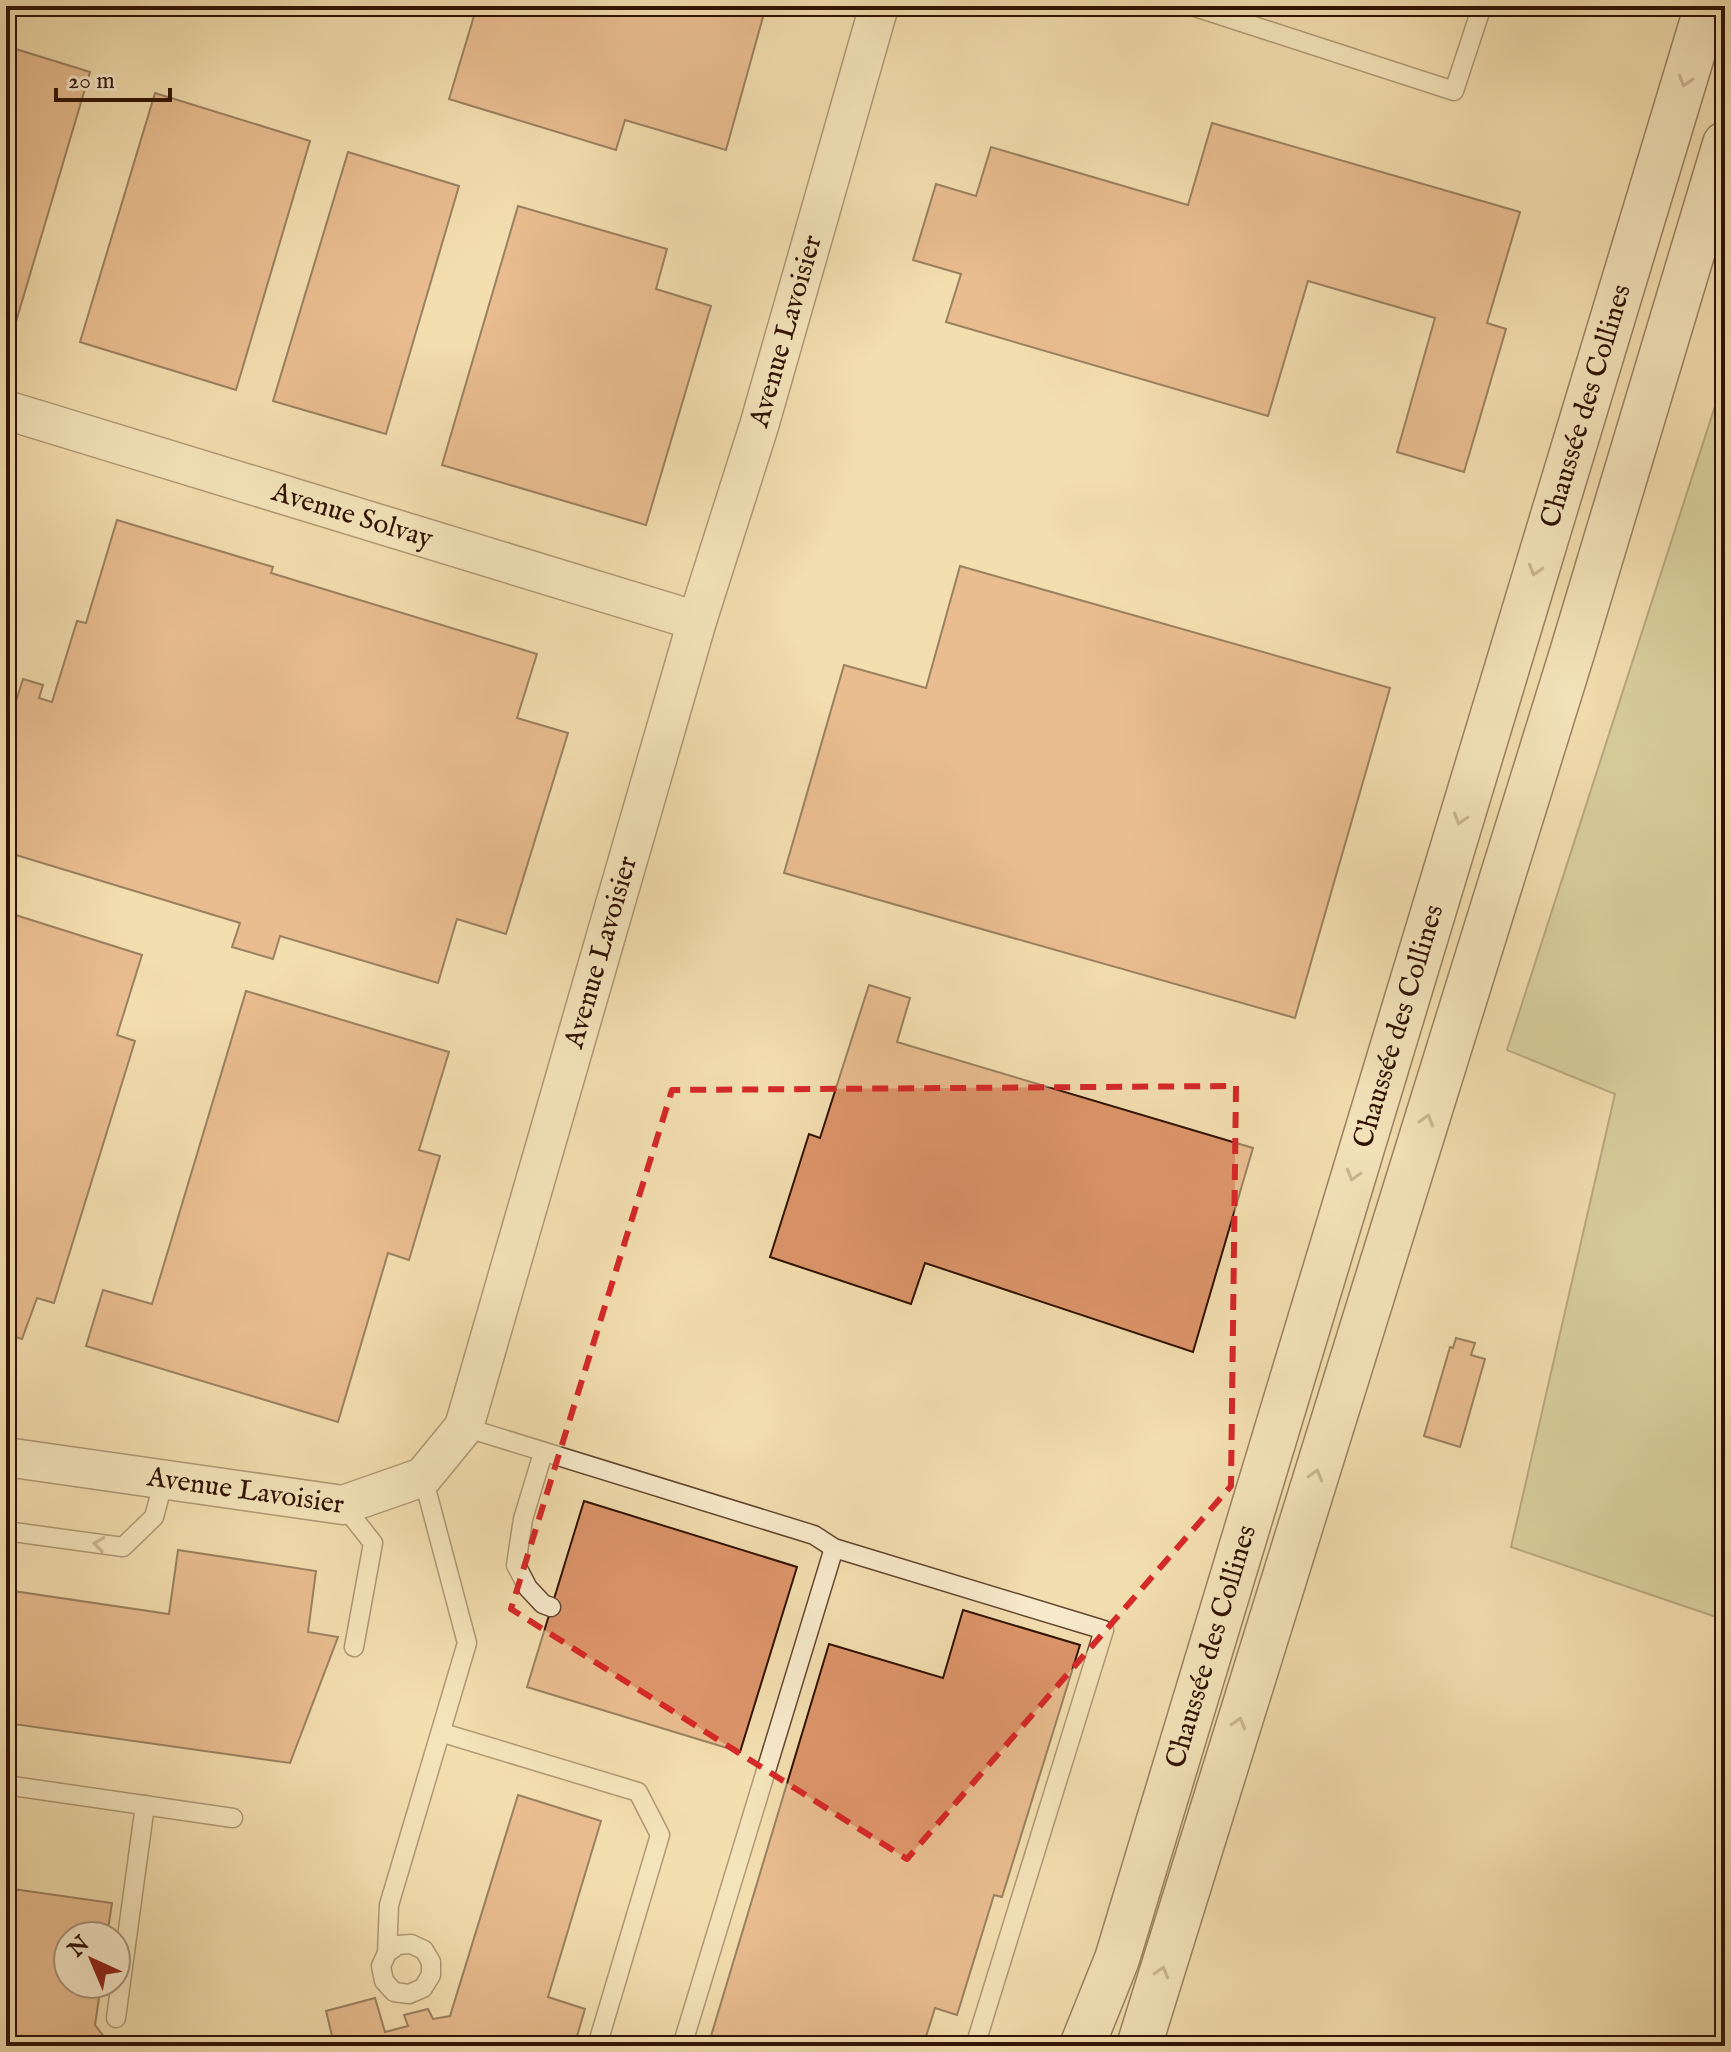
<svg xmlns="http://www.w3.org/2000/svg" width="1731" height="2052" font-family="'IM FELL English',serif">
  <rect width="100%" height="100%" fill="#f3deaf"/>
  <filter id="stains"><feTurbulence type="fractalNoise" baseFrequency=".0025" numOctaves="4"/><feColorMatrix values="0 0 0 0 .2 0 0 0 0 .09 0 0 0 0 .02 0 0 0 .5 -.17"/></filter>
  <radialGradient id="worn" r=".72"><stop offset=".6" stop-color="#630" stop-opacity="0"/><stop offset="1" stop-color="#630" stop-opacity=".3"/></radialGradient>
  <polygon fill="#bac18b" stroke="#756a48" stroke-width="2" points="1725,375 1725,1620 1511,1547 1615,1094 1507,1050"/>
  <g fill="#dd956a" stroke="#301204" stroke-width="2">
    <polygon points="477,6 766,6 726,150 625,120 616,150 449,99"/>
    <polygon points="6,46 90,72 7,352 6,352"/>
    <polygon points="155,93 310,141 236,390 80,342"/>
    <polygon points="1212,123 1520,212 1487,323 1506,329 1464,472 1397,452 1435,318 1308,281 1268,416 946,322 961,274 913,260 936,184 976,196 991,147 1188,205"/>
    <polygon points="348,152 459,186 386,434 273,401"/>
    <polygon points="518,206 667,249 656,289 711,306 646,525 442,465"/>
    <polygon points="117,520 273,567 271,573 537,654 517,718 568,733 506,934 457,919 438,983 280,936 273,959 232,947 240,923 6,852 6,733 23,679 43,685 39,698 52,702 77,621 86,623"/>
    <polygon points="960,566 1390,688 1295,1018 784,873 844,665 926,688"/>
    <polygon points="6,912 142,955 117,1035 135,1041 54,1303 37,1298 22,1339 6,1334"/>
    <polygon points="869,985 910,998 897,1042 1253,1148 1193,1352 925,1263 911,1304 770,1257 809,1134 820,1138"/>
    <polygon points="246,991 449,1052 419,1150 440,1156 409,1260 388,1253 338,1422 86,1346 103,1290 152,1304"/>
    <polygon points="1456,1338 1475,1343 1471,1355 1485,1359 1460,1447 1424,1436 1450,1347 1453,1348"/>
    <polygon points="584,1501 797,1567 740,1752 527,1687"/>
    <polygon points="178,1550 316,1571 308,1632 338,1637 290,1763 6,1723 6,1590 169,1614"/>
    <polygon points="963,1610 1080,1645 1002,1897 994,1895 957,2015 935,2008 923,2046 708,2046 829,1644 943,1678"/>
    <polygon points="518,1795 601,1821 548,1997 585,2009 574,2046 526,2046 517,2043 516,2046 322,2046 334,2044 326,2011 375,1998 385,2032 408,2026 404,2015 428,2009 433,2019 450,2016"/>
    <polygon points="6,1888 112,1903 107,1936 68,1936 68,1984 101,1984 95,2025 111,2046 6,2046"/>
  </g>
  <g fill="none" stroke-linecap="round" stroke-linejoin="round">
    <g stroke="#61452f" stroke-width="21">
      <g id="lane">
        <polyline points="1192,6 1454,91 1482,6"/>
        <polyline points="464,1427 814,1535 834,1548 1104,1630 975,2046"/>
        <polyline points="543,1453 523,1519 516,1565 528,1588 543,1604 551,1607"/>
        <polyline points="343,1505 373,1543 354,1647"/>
        <polyline points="6,1531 123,1547 154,1517 164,1480"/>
        <polyline points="443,1733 638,1792 660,1835 597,2046"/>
        <polyline points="6,1785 233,1818"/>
        <polyline points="387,1953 398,1945 411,1944 424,1950 431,1962 431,1975 423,1988 409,1994 394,1992 384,1981 381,1966 387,1953 389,1905 467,1643 423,1477"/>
        <polyline points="116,2018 145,1805"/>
        <polyline points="682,2046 834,1548"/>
      </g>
    </g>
    <g stroke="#61452f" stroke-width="41">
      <g id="street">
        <path id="s1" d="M 6,410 L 697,621"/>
        <path id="s2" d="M 6,1457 L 343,1505 L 423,1477 L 464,1427 L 697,621 L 759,426 L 879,6"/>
      </g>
    </g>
    <g stroke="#301204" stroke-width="47">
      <g id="secondary">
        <path id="s3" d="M 1082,2046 L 1117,1959 L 1707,6"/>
        <polyline points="1139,2046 1572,653 1725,144"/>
      </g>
    </g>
    <use href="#lane" stroke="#f7eacb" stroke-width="18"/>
    <use href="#street" stroke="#f7eacb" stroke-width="38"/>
    <use href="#secondary" stroke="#f7eacb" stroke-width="44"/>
  </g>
  <defs><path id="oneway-chevron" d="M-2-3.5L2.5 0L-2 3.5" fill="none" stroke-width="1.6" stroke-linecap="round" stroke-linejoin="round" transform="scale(2)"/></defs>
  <g stroke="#9d8971">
    <use href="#oneway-chevron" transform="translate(1685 81) rotate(107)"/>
    <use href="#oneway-chevron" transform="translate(1535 570) rotate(107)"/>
    <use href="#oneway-chevron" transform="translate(1460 819) rotate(107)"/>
    <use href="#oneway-chevron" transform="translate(1427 1120) rotate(-73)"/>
    <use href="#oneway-chevron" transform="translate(1353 1175) rotate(107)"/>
    <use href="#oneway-chevron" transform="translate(1316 1475) rotate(-73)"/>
    <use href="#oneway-chevron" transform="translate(99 1544) rotate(-172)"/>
    <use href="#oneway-chevron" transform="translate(1239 1723) rotate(-73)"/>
    <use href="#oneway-chevron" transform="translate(1162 1972) rotate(-73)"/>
  </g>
  <path d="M0 0H1731V2052H0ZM 1236,1086 L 1231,1486 L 907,1859 L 511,1609 L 672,1090 Z" fill="#f3deaf" fill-opacity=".55" fill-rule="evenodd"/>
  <path fill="none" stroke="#d62828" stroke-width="6" stroke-dasharray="16 10" stroke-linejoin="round" d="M 1236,1086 L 1231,1486 L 907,1859 L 511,1609 L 672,1090 Z"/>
  <g text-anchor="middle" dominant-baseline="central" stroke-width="7" stroke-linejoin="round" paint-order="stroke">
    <g font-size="28" fill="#301204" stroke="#f7eacb">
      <text stroke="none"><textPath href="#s2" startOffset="1632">Avenue Lavoisier</textPath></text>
      <text stroke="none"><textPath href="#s3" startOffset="1716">Chaussée des Collines</textPath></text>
      <text stroke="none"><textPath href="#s1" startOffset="362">Avenue Solvay</textPath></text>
      <text stroke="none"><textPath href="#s2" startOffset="984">Avenue Lavoisier</textPath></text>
      <text stroke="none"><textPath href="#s3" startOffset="1068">Chaussée des Collines</textPath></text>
      <text stroke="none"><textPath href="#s2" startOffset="242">Avenue Lavoisier</textPath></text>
      <text stroke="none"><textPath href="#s3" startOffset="420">Chaussée des Collines</textPath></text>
    </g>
  </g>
  <rect width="1731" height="2052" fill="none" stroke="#f3deaf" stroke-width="32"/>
  <rect x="8" y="8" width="1715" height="2036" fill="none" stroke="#301204" stroke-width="4"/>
  <rect x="16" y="16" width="1699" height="2020" fill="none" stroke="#301204" stroke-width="2"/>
  <g transform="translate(92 1960) rotate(316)"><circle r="38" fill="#f7eacb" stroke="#a7947b" stroke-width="2"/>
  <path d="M0-6L14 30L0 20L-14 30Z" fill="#8f2418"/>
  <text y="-12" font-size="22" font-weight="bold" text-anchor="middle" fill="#301204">N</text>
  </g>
  <path d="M56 88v12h114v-12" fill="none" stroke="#301204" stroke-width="4"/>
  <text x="68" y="88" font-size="24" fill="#301204" stroke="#f7eacb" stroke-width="6" paint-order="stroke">20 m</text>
  <rect width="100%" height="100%" filter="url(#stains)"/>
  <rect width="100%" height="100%" fill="url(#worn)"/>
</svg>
